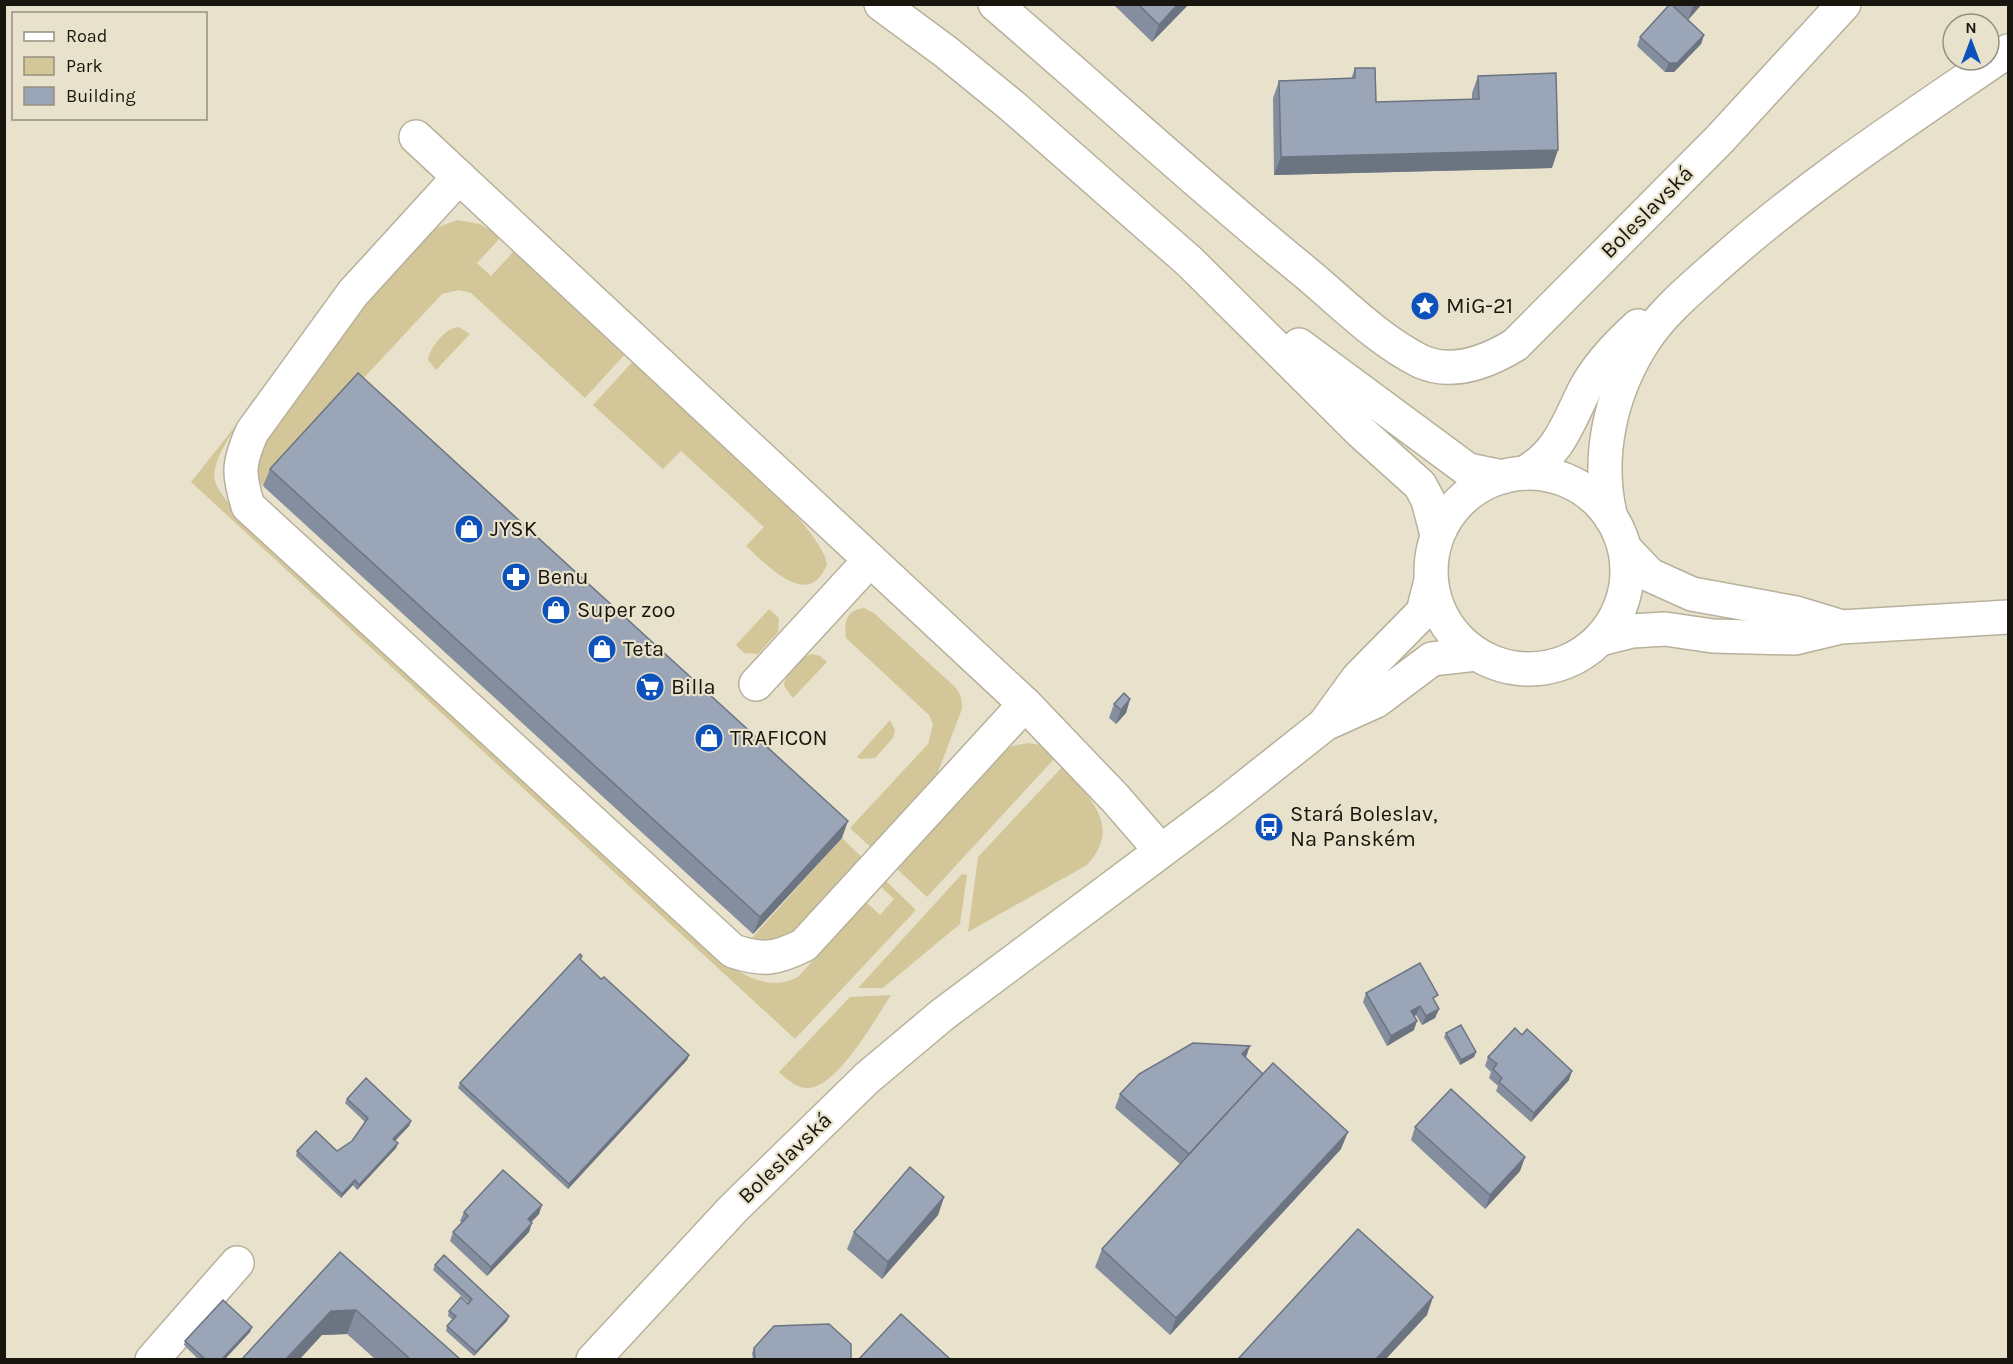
<svg xmlns="http://www.w3.org/2000/svg" width="2013" height="1364" font-family="Karla,sans-serif">
  <rect width="100%" height="100%" fill="#e8e2cc"/>
  <g fill="#d3c699">
    <path d="M 457,220 L 480,224 L 501,237 L 477,263 L 491,276 L 515,250 L 626,353 L 585,398 L 471,293 L 459,290 L 442,294 L 263,486 L 258,480 C 258,463 261,449 267,434 L 409,247 L 428,231 Z"/>
    <path d="M 459,327 L 470,334 L 436,370 L 428,360 C 430,347 446,327 459,327 Z"/>
    <path d="M 634,360 C 671,394 822,524 827,564 C 809,612 766,564 746,546 L 764,527 L 681,451 L 663,469 L 593,405 Z"/>
    <path d="M 270,382 C 255,403 208,456 215,481 C 219,493 228,502 236,511 L 723,961 C 745,977 771,991 798,977 L 866,902 L 880,915 L 894,899 L 880,886 L 885,880 L 916,910 L 795,1039 L 191,482 Z"/>
    <path d="M 864,608 L 875,614 L 954,686 C 961,694 962,698 962,709 L 931,790 L 875,851 L 850,828 L 928,744 L 933,724 L 929,715 L 846,638 C 844,622 846,610 864,608 Z"/>
    <polygon points="769,609 779,618 778,632 758,654 744,653 736,645"/>
    <path d="M 813,654 L 820,656 L 827,662 L 793,698 L 784,686 C 785,673 799,656 813,654 Z"/>
    <polygon points="890,720 895,730 893,738 875,758 860,759 857,757"/>
    <polygon points="1028,743 1040,745 1054,759 927,897 897,869 1006,751 1012,746"/>
    <path d="M 1063,766 C 1089,798 1123,826 1087,865 L 968,932 L 978,857 Z"/>
    <polygon points="842,838 866,861 795,933 780,938 749,941"/>
    <polygon points="962,874 967,875 960,924 883,988 858,988"/>
    <path d="M 891,995 C 876,1018 837,1088 808,1088 C 796,1088 788,1080 779,1072 L 850,997 Z"/>
  </g>
  <g fill="none" stroke-linecap="round" stroke-linejoin="round">
    <g stroke="#b7b19c" stroke-width="36">
      <g id="minor">
        <path d="M 995,4 C 1099,93 1199,186 1305,272 C 1341,302 1378,340 1420,361 C 1452,376 1487,362 1515,345 L 1719,140 L 1844,4"/>
        <polyline points="416,137 1025,704 1115,798 1161,851"/>
        <path d="M 459,177 L 353,293 L 252,432 C 238,464 238,474 248,506 L 733,951 C 763,961 776,959 804,945 L 1025,704"/>
        <polyline points="756,684 870,560"/>
        <polyline points="152,1360 237,1263"/>
      </g>
    </g>
    <g stroke="#b7b19c" stroke-width="36">
      <g id="major">
        <polyline points="881,4 946,52 1011,105 1190,262 1361,432 1420,485 1428,500 1437,535"/>
        <polyline points="1299,345 1468,470 1502,477"/>
        <path d="M 1524,473 C 1559,454 1568,423 1585,389 C 1598,365 1618,344 1638,326"/>
        <circle cx="1529" cy="571" r="98"/>
        <path d="M 1611,518 C 1596,459 1610,395 1642,344 C 1661,313 1693,287 1720,263 C 1810,183 1910,118 2008,51"/>
        <polyline points="1625,549 1650,575 1692,594 1796,613 1839,626"/>
        <polyline points="1600,639 1632,631 1665,629 1713,636 1795,638 1841,627 2008,617"/>
        <polyline points="1326,722 1358,678 1423,612 1431,580"/>
        <polyline points="593,1360 733,1209 867,1078 942,1015 1224,804 1325,724 1376,701 1432,659 1476,654"/>
      </g>
    </g>
    <use href="#minor" stroke="#fff" stroke-width="33"/>
    <use href="#major" stroke="#fff" stroke-width="33"/>
  </g>
  <g fill="#848e9e">
    <polygon points="1113,4 1189,4 1152,42"/>
    <polygon points="1672,4 1702,4 1688,20"/>
    <polygon points="1704,35 1701,44 1674,72 1665,72 1637,46 1640,37"/>
    <polygon points="1355,68 1376,102 1472,99 1472,93 1478,76 1552,168 1274,175 1273,98 1279,81 1351,79"/>
    <polygon points="270,469 842,838 753,934 263,486"/>
    <polygon points="1130,699 1126,713 1116,724 1109,718 1114,704"/>
    <polygon points="581,960 601,979 689,1055 687,1060 568,1189 458,1088 460,1083"/>
    <polygon points="1366,993 1435,1002 1439,1009 1435,1018 1422,1025 1416,1015 1414,1016 1414,1030 1387,1046 1363,1002"/>
    <polygon points="1446,1033 1476,1052 1474,1057 1460,1065 1444,1037"/>
    <polygon points="1488,1057 1569,1080 1531,1122 1496,1091 1498,1086 1489,1078 1491,1072 1485,1066"/>
    <polygon points="1245,1058 1341,1149 1170,1335 1095,1267 1102,1249 1180,1164 1115,1108 1120,1094"/>
    <polygon points="347,1099 411,1121 409,1126 395,1141 398,1143 396,1148 357,1190 353,1185 341,1198 296,1156 297,1151 337,1151 352,1141 365,1122 345,1103"/>
    <polygon points="1415,1127 1525,1157 1520,1171 1485,1209 1411,1140"/>
    <polygon points="944,1197 938,1215 882,1279 847,1249 854,1232"/>
    <polygon points="464,1212 539,1214 531,1222 529,1232 487,1276 450,1241 453,1232 462,1223 460,1221"/>
    <polygon points="340,1252 460,1359 375,1359 347,1334 322,1335"/>
    <polygon points="435,1265 509,1316 507,1321 474,1356 446,1331 447,1326 453,1320 448,1316 449,1311 469,1303 433,1270"/>
    <polygon points="252,1327 250,1332 225,1359 198,1359 184,1345 185,1341"/>
    <polygon points="754,1348 851,1359 753,1359 752,1353"/>
  </g>
  <g fill="#6c7481">
    <polygon points="1178,4 1189,4 1152,42 1159,25"/>
    <polygon points="1695,4 1702,4 1688,20 1693,6"/>
    <polygon points="1704,35 1701,44 1674,72 1665,72 1669,63"/>
    <polygon points="1558,150 1552,168 1274,175 1281,157"/>
    <polygon points="1130,699 1126,713 1116,724 1121,710"/>
    <polygon points="848,821 842,838 753,934 760,917"/>
    <polygon points="1420,1006 1416,1015 1408,1020 1411,1011"/>
    <polygon points="1439,1009 1435,1018 1422,1025 1426,1016"/>
    <polygon points="1417,1021 1414,1030 1387,1046 1391,1036"/>
    <polygon points="1250,1046 1245,1060 1242,1054"/>
    <polygon points="1476,1052 1474,1057 1460,1065 1461,1060"/>
    <polygon points="689,1055 687,1060 568,1189 569,1184"/>
    <polygon points="1572,1071 1569,1080 1531,1122 1534,1113"/>
    <polygon points="411,1121 409,1126 392,1144 393,1139"/>
    <polygon points="1348,1132 1341,1149 1170,1335 1176,1318"/>
    <polygon points="398,1143 396,1148 357,1190 359,1185"/>
    <polygon points="1525,1157 1520,1171 1485,1209 1490,1195"/>
    <polygon points="355,1180 353,1185 341,1198 342,1194"/>
    <polygon points="944,1197 938,1215 882,1279 888,1262"/>
    <polygon points="542,1205 539,1214 525,1229 528,1219"/>
    <polygon points="532,1223 529,1232 487,1276 491,1267"/>
    <polygon points="1433,1297 1427,1315 1386,1359 1376,1359"/>
    <polygon points="356,1310 347,1334 322,1335 300,1359 286,1359 331,1311"/>
    <polygon points="509,1316 507,1321 474,1356 476,1352"/>
    <polygon points="252,1327 250,1332 225,1359 222,1359"/>
  </g>
  <g fill="#9aa5b8" stroke="#6c7481" stroke-width="1.5">
    <polygon points="1138,4 1178,4 1159,25"/>
    <polygon points="1670,4 1671,4 1704,35 1677,63 1669,63 1640,37"/>
    <polygon points="1355,68 1375,68 1376,102 1479,99 1478,76 1556,73 1558,150 1281,157 1279,81 1355,78"/>
    <polygon points="358,373 848,821 760,917 270,469"/>
    <polygon points="1124,693 1130,699 1121,710 1114,704"/>
    <polygon points="580,954 582,956 580,959 601,979 604,977 689,1055 569,1184 460,1083"/>
    <polygon points="1420,963 1438,995 1433,998 1439,1009 1426,1016 1420,1006 1411,1011 1417,1021 1391,1036 1366,993"/>
    <polygon points="1461,1025 1476,1052 1461,1060 1446,1033"/>
    <polygon points="1515,1028 1522,1035 1527,1029 1572,1071 1534,1113 1499,1082 1502,1078 1493,1069 1497,1064 1488,1057"/>
    <polygon points="1193,1043 1250,1046 1242,1054 1263,1074 1189,1154 1120,1094 1139,1074"/>
    <polygon points="1273,1063 1348,1132 1176,1318 1102,1249"/>
    <polygon points="366,1078 411,1121 393,1139 398,1143 359,1185 355,1180 342,1194 297,1151 316,1131 337,1151 352,1141 368,1118 347,1099"/>
    <polygon points="1451,1089 1525,1157 1490,1195 1415,1127"/>
    <polygon points="910,1167 944,1197 888,1262 854,1232"/>
    <polygon points="503,1170 542,1205 528,1219 532,1223 491,1267 453,1232 468,1216 464,1212"/>
    <polygon points="1358,1229 1433,1297 1376,1359 1238,1359"/>
    <polygon points="340,1252 460,1359 410,1359 356,1310 331,1311 286,1359 242,1359"/>
    <polygon points="444,1255 509,1316 476,1352 447,1326 456,1316 449,1311 461,1297 468,1304 472,1299 435,1265"/>
    <polygon points="223,1300 252,1327 222,1359 205,1359 185,1341"/>
    <polygon points="901,1314 950,1359 859,1359"/>
    <polygon points="829,1324 851,1344 851,1359 755,1359 754,1348 774,1326"/>
  </g>
  <defs>
    <g id="sight-disc" transform="scale(1.5)"><circle r="9.5" fill="#0d51bc" stroke="#e8e2cc"/><path d="M0-6L1.8-2.2L6-1.7L2.9 1.2L3.7 5.4L0 3.3L-3.7 5.4L-2.9 1.2L-6-1.7L-1.8-2.2Z" fill="#fff"/></g>
    <g id="shop-disc" transform="scale(1.5)"><circle r="9.5" fill="#0d51bc" stroke="#e8e2cc"/><path d="M-5-2.5h2.3a2.7 3.5 0 0 1 5.4 0H5L5.5 6h-11ZM-1.5-2.5h3a1.5 2.3 0 0 0-3 0Z" fill="#fff"/></g>
    <g id="pharmacy-disc" transform="scale(1.5)"><circle r="9.5" fill="#0d51bc" stroke="#e8e2cc"/><path d="M-2-6h4v4h4v4h-4v4h-4v-4h-4v-4h4Z" fill="#fff"/></g>
    <g id="supermarket-disc" transform="scale(1.5)"><circle r="9.5" fill="#0d51bc" stroke="#e8e2cc"/><path d="M-6-5.5h2.5l.6 2H6L4.5 2H-2.5L-4.4-4H-6ZM-1.5 3.2a1.3 1.3 0 1 0 .1 0ZM3 3.2a1.3 1.3 0 1 0 .1 0Z" fill="#fff"/></g>
    <g id="bus-disc" transform="scale(1.5)"><circle r="9.5" fill="#0d51bc" stroke="#e8e2cc"/><path d="M-5-6H5V4H4V6H2V4H-2V6H-4V4H-5ZM-3.5-4V0h7V-4ZM-3.5 1.2v1.5H-2V1.2ZM2 1.2v1.5H3.5V1.2Z" fill="#fff"/></g>
  </defs>
  <g fill-rule="evenodd">
    <use href="#sight-disc" x="1425" y="306"/>
    <use href="#shop-disc" x="469" y="529"/>
    <use href="#pharmacy-disc" x="516" y="577"/>
    <use href="#shop-disc" x="556" y="610"/>
    <use href="#shop-disc" x="602" y="649"/>
    <use href="#supermarket-disc" x="650" y="687"/>
    <use href="#shop-disc" x="709" y="738"/>
    <use href="#bus-disc" x="1269" y="827"/>
  </g>
  <g text-anchor="middle" dominant-baseline="central" stroke-width="4.5" stroke-linejoin="round" paint-order="stroke">
    <g font-size="22" fill="#17150d" stroke="#e8e2cc">
      <text transform="translate(1647 212) rotate(-45)">Boleslavská</text>
      <text transform="translate(785 1158) rotate(-44)">Boleslavská</text>
    </g>
    <g font-size="22" fill="#17150d" stroke="#e8e2cc" text-anchor="start">
      <text x="1446" y="306">MiG-21</text>
      <text x="490" y="529">JYSK</text>
      <text x="537" y="577">Benu</text>
      <text x="577" y="610">Super zoo</text>
      <text x="623" y="649">Teta</text>
      <text x="671" y="687">Billa</text>
      <text x="730" y="738">TRAFICON</text>
      <text x="1290" y="814">Stará Boleslav,<tspan x="1290" dy="25">Na Panském</tspan></text>
    </g>
  </g>
  <rect width="2013" height="1364" fill="none" stroke="#17150d" stroke-width="12"/>
  <rect x="12" y="12" width="195" height="108" fill="#e8e2cc" stroke="#949080" stroke-width="1.5"/>
  <rect x="24" y="32" width="30" height="9" fill="#ffffff" stroke="#949080" stroke-width="1.5"/>
  <text x="66" y="42" font-size="18" fill="#17150d">Road</text>
  <rect x="24" y="57" width="30" height="18" fill="#d3c699" stroke="#949080" stroke-width="1.5"/>
  <text x="66" y="72" font-size="18" fill="#17150d">Park</text>
  <rect x="24" y="87" width="30" height="18" fill="#9aa5b8" stroke="#949080" stroke-width="1.5"/>
  <text x="66" y="102" font-size="18" fill="#17150d">Building</text>
  <g transform="translate(1971 42)"><circle r="28" fill="#e8e2cc" stroke="#949080" stroke-width="1.5"/>
  <path d="M0-4.5L10 22L0 15L-10 22Z" fill="#0d51bc"/>
  <text y="-9" font-size="16" font-weight="bold" text-anchor="middle" fill="#17150d">N</text>
  </g>
</svg>
